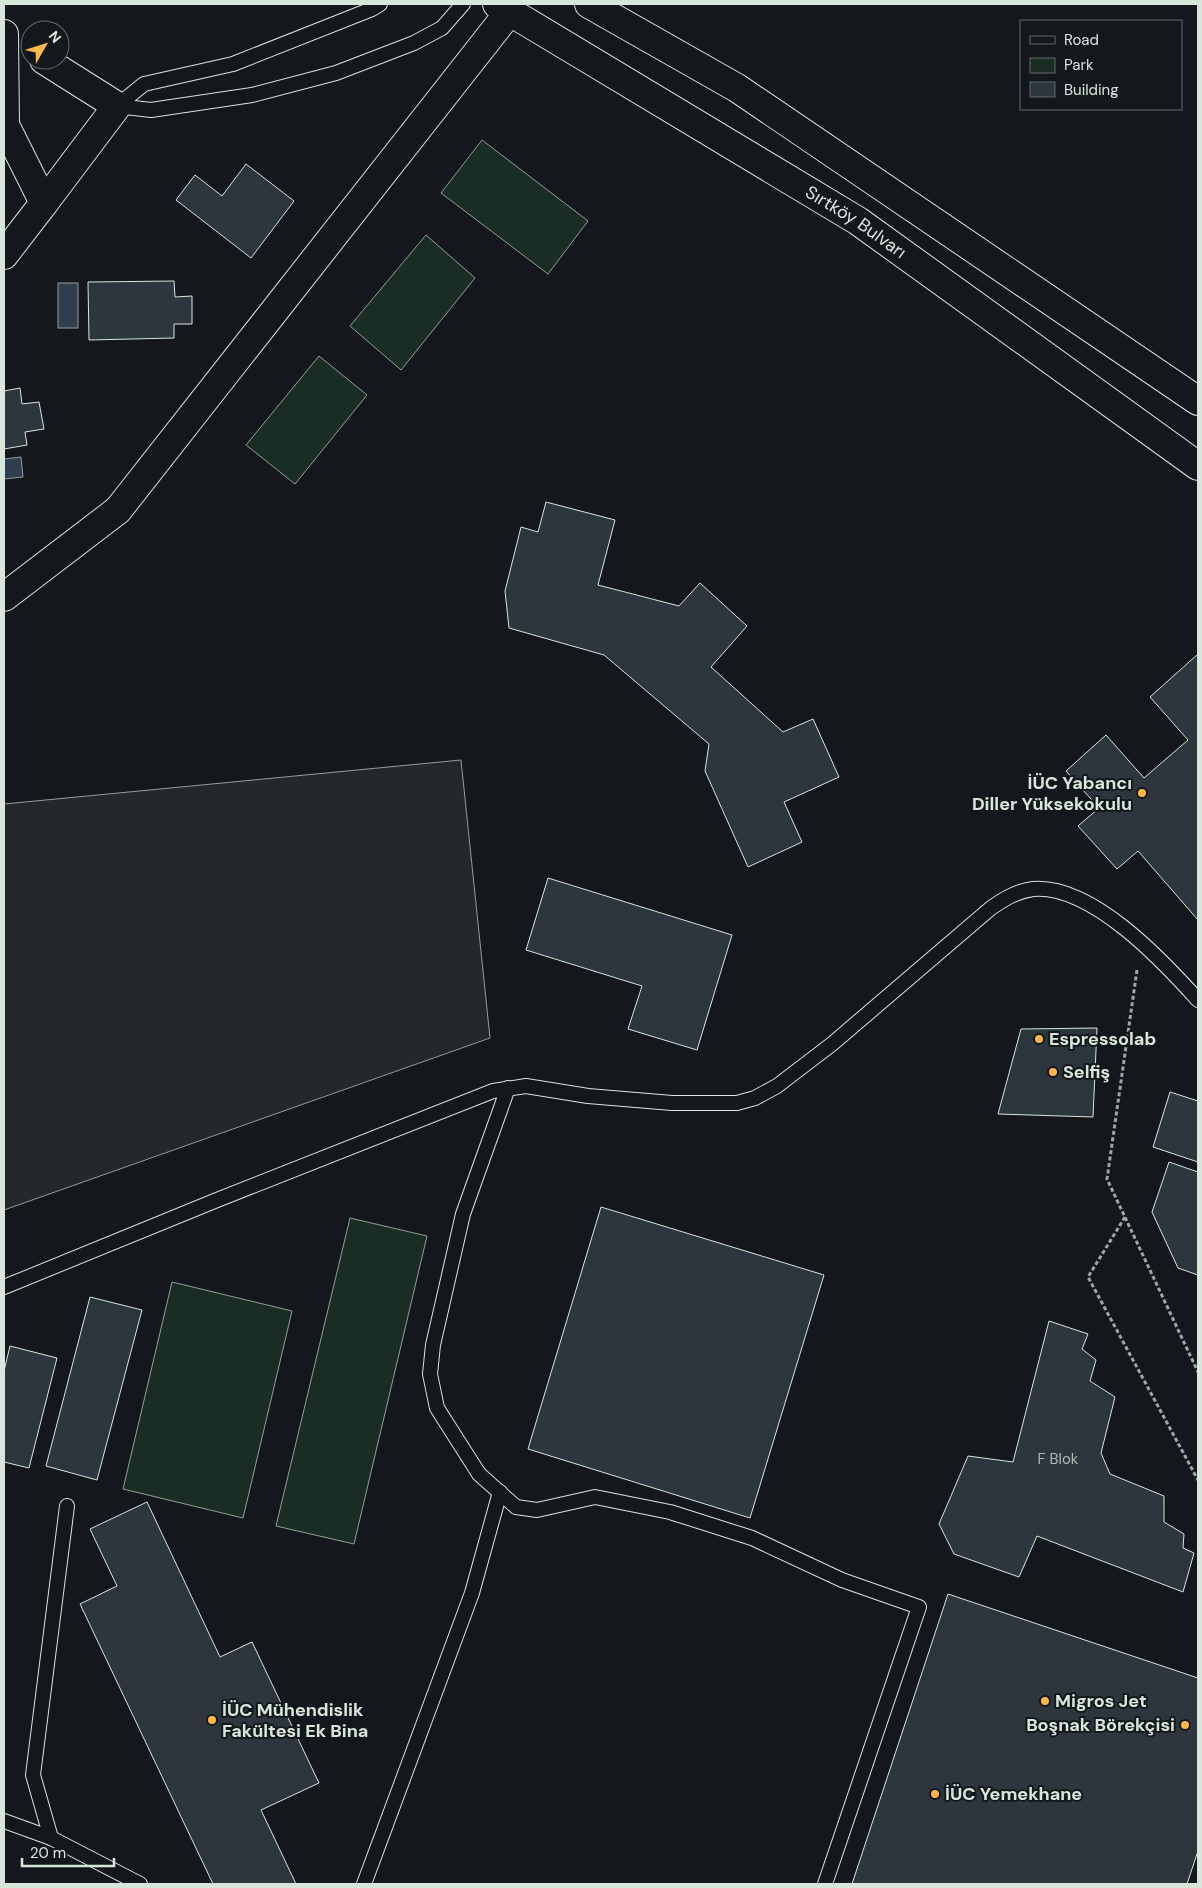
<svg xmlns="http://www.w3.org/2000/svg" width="1202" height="1888" font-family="'DM Sans',sans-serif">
  <rect width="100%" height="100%" fill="#14181c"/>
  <g fill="#1a2d24" stroke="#939e99">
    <polygon points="482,140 588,221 548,274 441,193"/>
    <polygon points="426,235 475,278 401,370 350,326"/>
    <polygon points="319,356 367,395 295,484 246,445"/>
    <polygon points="350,1218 427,1236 354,1544 276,1526"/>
    <polygon points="172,1282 292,1311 243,1518 123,1489"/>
  </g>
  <polygon fill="#24282b" stroke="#939e99" points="461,760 490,1038 4,1210 4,804"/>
  <g fill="#2f3f4d" stroke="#939e99">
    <rect x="58" y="283" width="20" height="45"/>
    <polygon points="21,457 23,477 4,479 4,459"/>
  </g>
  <g fill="#2c363c" stroke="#d8e6dc">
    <polygon points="246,164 294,201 251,258 176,200 195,175 222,196"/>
    <polygon points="174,281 175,297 192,296 192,324 174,324 174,338 89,340 88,282"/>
    <polygon points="20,388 22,404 39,402 44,429 25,432 27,445 4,449 4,391"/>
    <polygon points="546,502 615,520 598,585 679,606 700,583 747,626 711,667 783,732 813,719 839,777 784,802 802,842 748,867 705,771 709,744 604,655 509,628 505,591 521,527 538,532"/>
    <polygon points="1198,654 1198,920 1138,851 1117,869 1078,826 1099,808 1066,771 1106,735 1144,778 1188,740 1150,697"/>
    <polygon points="548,878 732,935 697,1050 628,1029 642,986 526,950"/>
    <polygon points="1097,1028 1093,1117 998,1114 1021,1029"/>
    <polygon points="1170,1092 1198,1101 1198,1162 1153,1147"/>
    <polygon points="1169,1162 1198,1172 1198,1275 1178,1268 1152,1212"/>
    <polygon points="601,1207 824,1275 750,1518 528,1449"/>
    <polygon points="90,1297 142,1310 97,1480 46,1466"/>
    <polygon points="1049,1321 1088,1334 1082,1349 1096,1360 1090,1381 1115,1397 1101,1453 1110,1474 1164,1496 1164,1522 1184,1534 1183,1548 1194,1553 1183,1592 1037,1536 1019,1577 954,1554 939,1524 968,1456 1013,1462"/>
    <polygon points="10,1346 57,1358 29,1468 4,1462 4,1371"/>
    <polygon points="147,1502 220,1657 252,1642 319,1783 261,1810 296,1884 213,1884 80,1604 117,1586 90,1529"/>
    <polygon points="948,1594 1198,1678 1198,1851 1187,1884 852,1884"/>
  </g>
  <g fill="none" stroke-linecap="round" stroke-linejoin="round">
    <g stroke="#d8e6dc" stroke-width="16">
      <g id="service">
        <polyline points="380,4 372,9 233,64 144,84 117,106 151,110 252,95 336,73 414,43 442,28 463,4"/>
        <polyline points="508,1088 463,1214 433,1345 430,1374 437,1408 479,1474 516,1507 537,1510 595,1497 670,1512 752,1538 842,1580 919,1607 825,1884"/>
        <path d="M 4,1287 L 217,1200 L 493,1091 L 526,1086 L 588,1096 L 672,1103 L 737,1103 L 755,1098 L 777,1086 L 832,1044 L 991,908 C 1004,899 1017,891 1033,889 C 1091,884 1162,960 1198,1000"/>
        <polyline points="4,1821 51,1838 140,1884"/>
        <polyline points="51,1838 33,1775 67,1506"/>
        <polyline points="364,1884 472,1593 500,1492"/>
      </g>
    </g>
    <g stroke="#d8e6dc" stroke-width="30">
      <g id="minor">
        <polyline points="4,34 5,125 44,203 4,255"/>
        <polyline points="44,60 117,106 44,203"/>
        <polyline points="4,597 118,510 510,11"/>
      </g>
    </g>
    <g stroke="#d8e6dc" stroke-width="30">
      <g id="secondary">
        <path id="s1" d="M 497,4 L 858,221 L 1198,466"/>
        <polyline points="589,4 737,88 1198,401"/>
      </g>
    </g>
    <g stroke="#9da8a2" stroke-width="3" stroke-dasharray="4 2.5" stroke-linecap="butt">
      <polyline points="1137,970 1107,1179 1198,1372"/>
      <polyline points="1125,1217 1088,1277 1198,1480"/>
    </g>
    <use href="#service" stroke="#14181c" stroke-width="14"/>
    <use href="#minor" stroke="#14181c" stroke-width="28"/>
    <use href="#secondary" stroke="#14181c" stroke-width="28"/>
  </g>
  <g fill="#ffb74d" stroke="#14181c" stroke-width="2">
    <circle cx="1142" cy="793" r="5"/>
    <circle cx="1039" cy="1039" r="5"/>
    <circle cx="1053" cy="1072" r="5"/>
    <circle cx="1045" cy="1701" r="5"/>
    <circle cx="212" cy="1720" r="5"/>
    <circle cx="1185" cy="1725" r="5"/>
    <circle cx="935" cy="1794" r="5"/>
  </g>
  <g text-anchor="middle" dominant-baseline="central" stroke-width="4" stroke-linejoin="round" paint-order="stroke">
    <g font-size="15" fill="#adbab4">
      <text x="1058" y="1459">F Blok</text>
    </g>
    <g font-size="18" fill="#d8e6dc" stroke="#14181c">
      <text stroke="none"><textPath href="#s1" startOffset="420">Sırtköy Bulvarı</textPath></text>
    </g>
    <g font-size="18" font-weight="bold" fill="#d8e6dc" stroke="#14181c" text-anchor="start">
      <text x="1132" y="783" text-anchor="end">İÜC Yabancı<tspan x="1132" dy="21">Diller Yüksekokulu</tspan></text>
      <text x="1049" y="1039">Espressolab</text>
      <text x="1063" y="1072">Selfiş</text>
      <text x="1055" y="1701">Migros Jet</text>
      <text x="222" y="1710">İÜC Mühendislik<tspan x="222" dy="21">Fakültesi Ek Bina</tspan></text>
      <text x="1175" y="1725" text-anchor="end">Boşnak Börekçisi</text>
      <text x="945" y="1794">İÜC Yemekhane</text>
    </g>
  </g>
  <rect width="1202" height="1888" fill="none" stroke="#d8e6dc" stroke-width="10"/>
  <rect x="1020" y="20" width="162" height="90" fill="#14181c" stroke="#626a69"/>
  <rect x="1030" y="36" width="25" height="8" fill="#14181c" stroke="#626a69"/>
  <text x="1064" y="45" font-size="15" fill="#d8e6dc">Road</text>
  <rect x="1030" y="58" width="25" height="15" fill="#1a2d24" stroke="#626a69"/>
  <text x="1064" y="70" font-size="15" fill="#d8e6dc">Park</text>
  <rect x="1030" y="82" width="25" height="15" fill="#2c363c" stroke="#626a69"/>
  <text x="1064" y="95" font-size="15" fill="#d8e6dc">Building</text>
  <g transform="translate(45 45) rotate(51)"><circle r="24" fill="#14181c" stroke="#626a69"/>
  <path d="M0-4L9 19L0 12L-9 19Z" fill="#ffb74d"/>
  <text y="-8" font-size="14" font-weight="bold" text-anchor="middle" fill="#d8e6dc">N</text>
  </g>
  <path d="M22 1858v8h92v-8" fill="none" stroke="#d8e6dc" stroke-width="2.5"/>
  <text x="30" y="1858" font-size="15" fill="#d8e6dc" stroke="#14181c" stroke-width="4" paint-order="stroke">20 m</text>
</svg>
